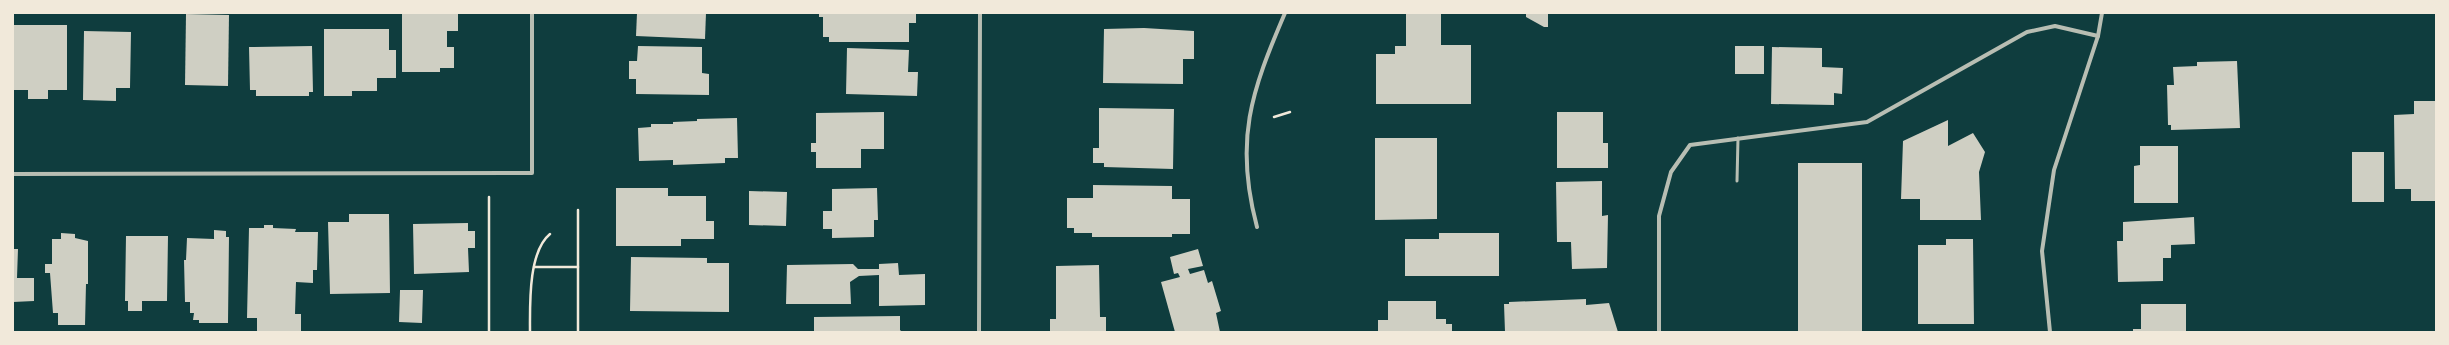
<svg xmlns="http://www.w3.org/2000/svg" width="2449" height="345" font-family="'Archivo Narrow',sans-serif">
  <rect width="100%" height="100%" fill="#0f3d3e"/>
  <g fill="#cfcfc3">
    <polygon points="402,13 458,13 458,31 447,31 447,47 454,47 454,68 440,68 440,72 402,72"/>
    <polygon points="637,13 706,13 705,39 636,36"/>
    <polygon points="819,13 916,13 916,23 909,23 909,42 829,42 829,37 823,37 823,17 819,17"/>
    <polygon points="1406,13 1441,13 1441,45 1471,45 1471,104 1376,104 1376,54 1395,54 1395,46 1406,46"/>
    <polygon points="1526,13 1548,13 1548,27 1544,27 1526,17"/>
    <polygon points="186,14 229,15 228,86 185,85"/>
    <polygon points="13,25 67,25 67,90 48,90 48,99 28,99 28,90 13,90"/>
    <polygon points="1144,28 1194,31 1194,59 1183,59 1183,84 1103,83 1104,29"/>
    <polygon points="324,29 389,29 389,50 396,50 396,78 377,78 377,91 352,91 352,96 324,96"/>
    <polygon points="84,31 131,32 130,88 116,88 116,101 83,100"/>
    <polygon points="312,46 313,92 309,92 309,96 256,96 256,90 250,90 249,47"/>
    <polygon points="638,46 702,47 702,73 709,74 709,95 636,94 636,79 629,79 629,61 637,61"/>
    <rect x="1735" y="46" width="29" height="28"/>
    <polygon points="1772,47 1822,48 1822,67 1843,68 1842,94 1834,93 1834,105 1771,104"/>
    <polygon points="847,48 909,50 908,72 918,72 917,96 846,94"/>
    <polygon points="2237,61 2240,128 2171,130 2171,125 2168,125 2167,85 2174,85 2173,67 2197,66 2197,62"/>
    <polygon points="2414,101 2436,101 2436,201 2411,201 2411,189 2395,189 2394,115 2414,114"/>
    <polygon points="1099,108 1174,109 1173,169 1104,167 1104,163 1093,163 1093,148 1099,148"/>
    <polygon points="884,112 884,149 861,149 861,168 816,168 816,152 811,152 811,143 816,143 816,113"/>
    <polygon points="1557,112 1603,112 1603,143 1608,143 1608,168 1557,168"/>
    <polygon points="737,118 738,158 725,158 725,163 673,165 673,160 639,161 638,128 651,127 651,124 673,124 673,122 697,121 697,119"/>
    <polygon points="1948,120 1948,146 1973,133 1985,152 1979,172 1981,220 1920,220 1920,199 1901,199 1903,141"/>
    <polygon points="1375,138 1437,138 1437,219 1375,220"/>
    <polygon points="2140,146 2178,146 2178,203 2134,203 2134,166 2140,165"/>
    <rect x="2352" y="152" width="32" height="50"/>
    <rect x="1798" y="163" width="64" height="169"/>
    <polygon points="1602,181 1602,216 1608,215 1607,268 1572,269 1571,242 1557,242 1556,182"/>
    <polygon points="1093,185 1172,186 1172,199 1190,199 1190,234 1172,234 1172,237 1092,237 1092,233 1074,233 1074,228 1067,228 1067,198 1093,198"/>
    <polygon points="616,188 668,188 668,196 706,196 706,221 714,221 714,239 681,239 681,246 616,246"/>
    <polygon points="877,188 878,220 874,220 874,237 832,238 832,229 823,229 823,211 832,211 832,189"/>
    <polygon points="749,191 787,192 786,226 749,225"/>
    <polygon points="349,214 389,214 390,293 330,294 328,222 349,222"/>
    <polygon points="2194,217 2195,244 2171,245 2171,258 2163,258 2163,281 2118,282 2117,241 2123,241 2123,222"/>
    <polygon points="468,223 468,231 475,231 475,248 468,248 469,272 414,274 413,224"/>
    <polygon points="264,225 273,225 273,228 296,229 295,232 318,232 317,270 313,270 313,283 296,282 295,314 301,314 301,332 257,332 257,318 247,318 249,228 264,228"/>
    <polygon points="214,230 226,231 226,237 229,237 228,323 199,323 199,320 193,320 194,313 190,313 190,302 185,302 184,260 186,260 187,238 214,239"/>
    <polygon points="61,233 75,234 75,238 88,241 88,284 86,284 85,325 58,325 58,313 53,313 50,273 45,273 45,264 52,264 52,239 61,239"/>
    <polygon points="1439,233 1499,233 1499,276 1405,276 1405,239 1439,239"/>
    <polygon points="126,236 168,236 167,301 142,301 142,311 128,311 128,301 125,301"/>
    <polygon points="1946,239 1973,239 1974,324 1918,324 1918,245 1946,245"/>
    <polygon points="13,249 18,249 17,278 34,278 34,301 13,302"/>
    <polygon points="1198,249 1203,266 1188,269 1190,274 1204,270 1208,283 1212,281 1221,311 1216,313 1220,332 1175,332 1161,282 1180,277 1178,273 1174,274 1170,257"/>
    <polygon points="631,257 707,258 707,263 729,263 729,312 630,311"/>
    <polygon points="898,263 899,275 925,274 925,305 879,306 879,275 859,276 850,282 851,304 786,304 787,265 853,264 858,269 879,269 879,264"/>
    <polygon points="1099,265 1100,317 1106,317 1106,332 1050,332 1050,319 1056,319 1056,266"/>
    <polygon points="400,290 423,290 422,323 399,322"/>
    <polygon points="1586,299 1586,305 1609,303 1618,332 1505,332 1504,304 1509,304 1509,302"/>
    <polygon points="1388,301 1436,301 1436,319 1446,319 1446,324 1452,324 1452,332 1378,332 1378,320 1388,320"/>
    <polygon points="2141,304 2186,304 2186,332 2133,332 2133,329 2141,329"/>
    <polygon points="900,316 900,330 902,332 814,332 814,317"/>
  </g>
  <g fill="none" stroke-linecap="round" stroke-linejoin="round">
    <g stroke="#f1e9da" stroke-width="2.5">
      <polyline points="1274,117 1290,112"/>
      <polyline points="489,197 489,332"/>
      <polyline points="578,210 578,332"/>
      <polyline points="534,267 578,267"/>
      <path d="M 530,332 C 530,305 528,252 550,234"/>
    </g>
    <polyline stroke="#b8beb3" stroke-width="3" points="1737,181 1738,138"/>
    <g stroke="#b8beb3" stroke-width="4">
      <polyline points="13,174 532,173 532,13"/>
      <path d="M 1257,227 C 1234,141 1251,92 1285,13"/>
      <polyline points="979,332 980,13"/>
      <polyline points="1659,332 1659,216 1671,172 1690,145 1867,122 2027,32 2055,26 2098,36"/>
      <polyline points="2050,332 2042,251 2054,170 2098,36 2102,13"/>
    </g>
  </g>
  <rect width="2449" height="345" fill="none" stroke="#f1e9da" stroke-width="28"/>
</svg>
